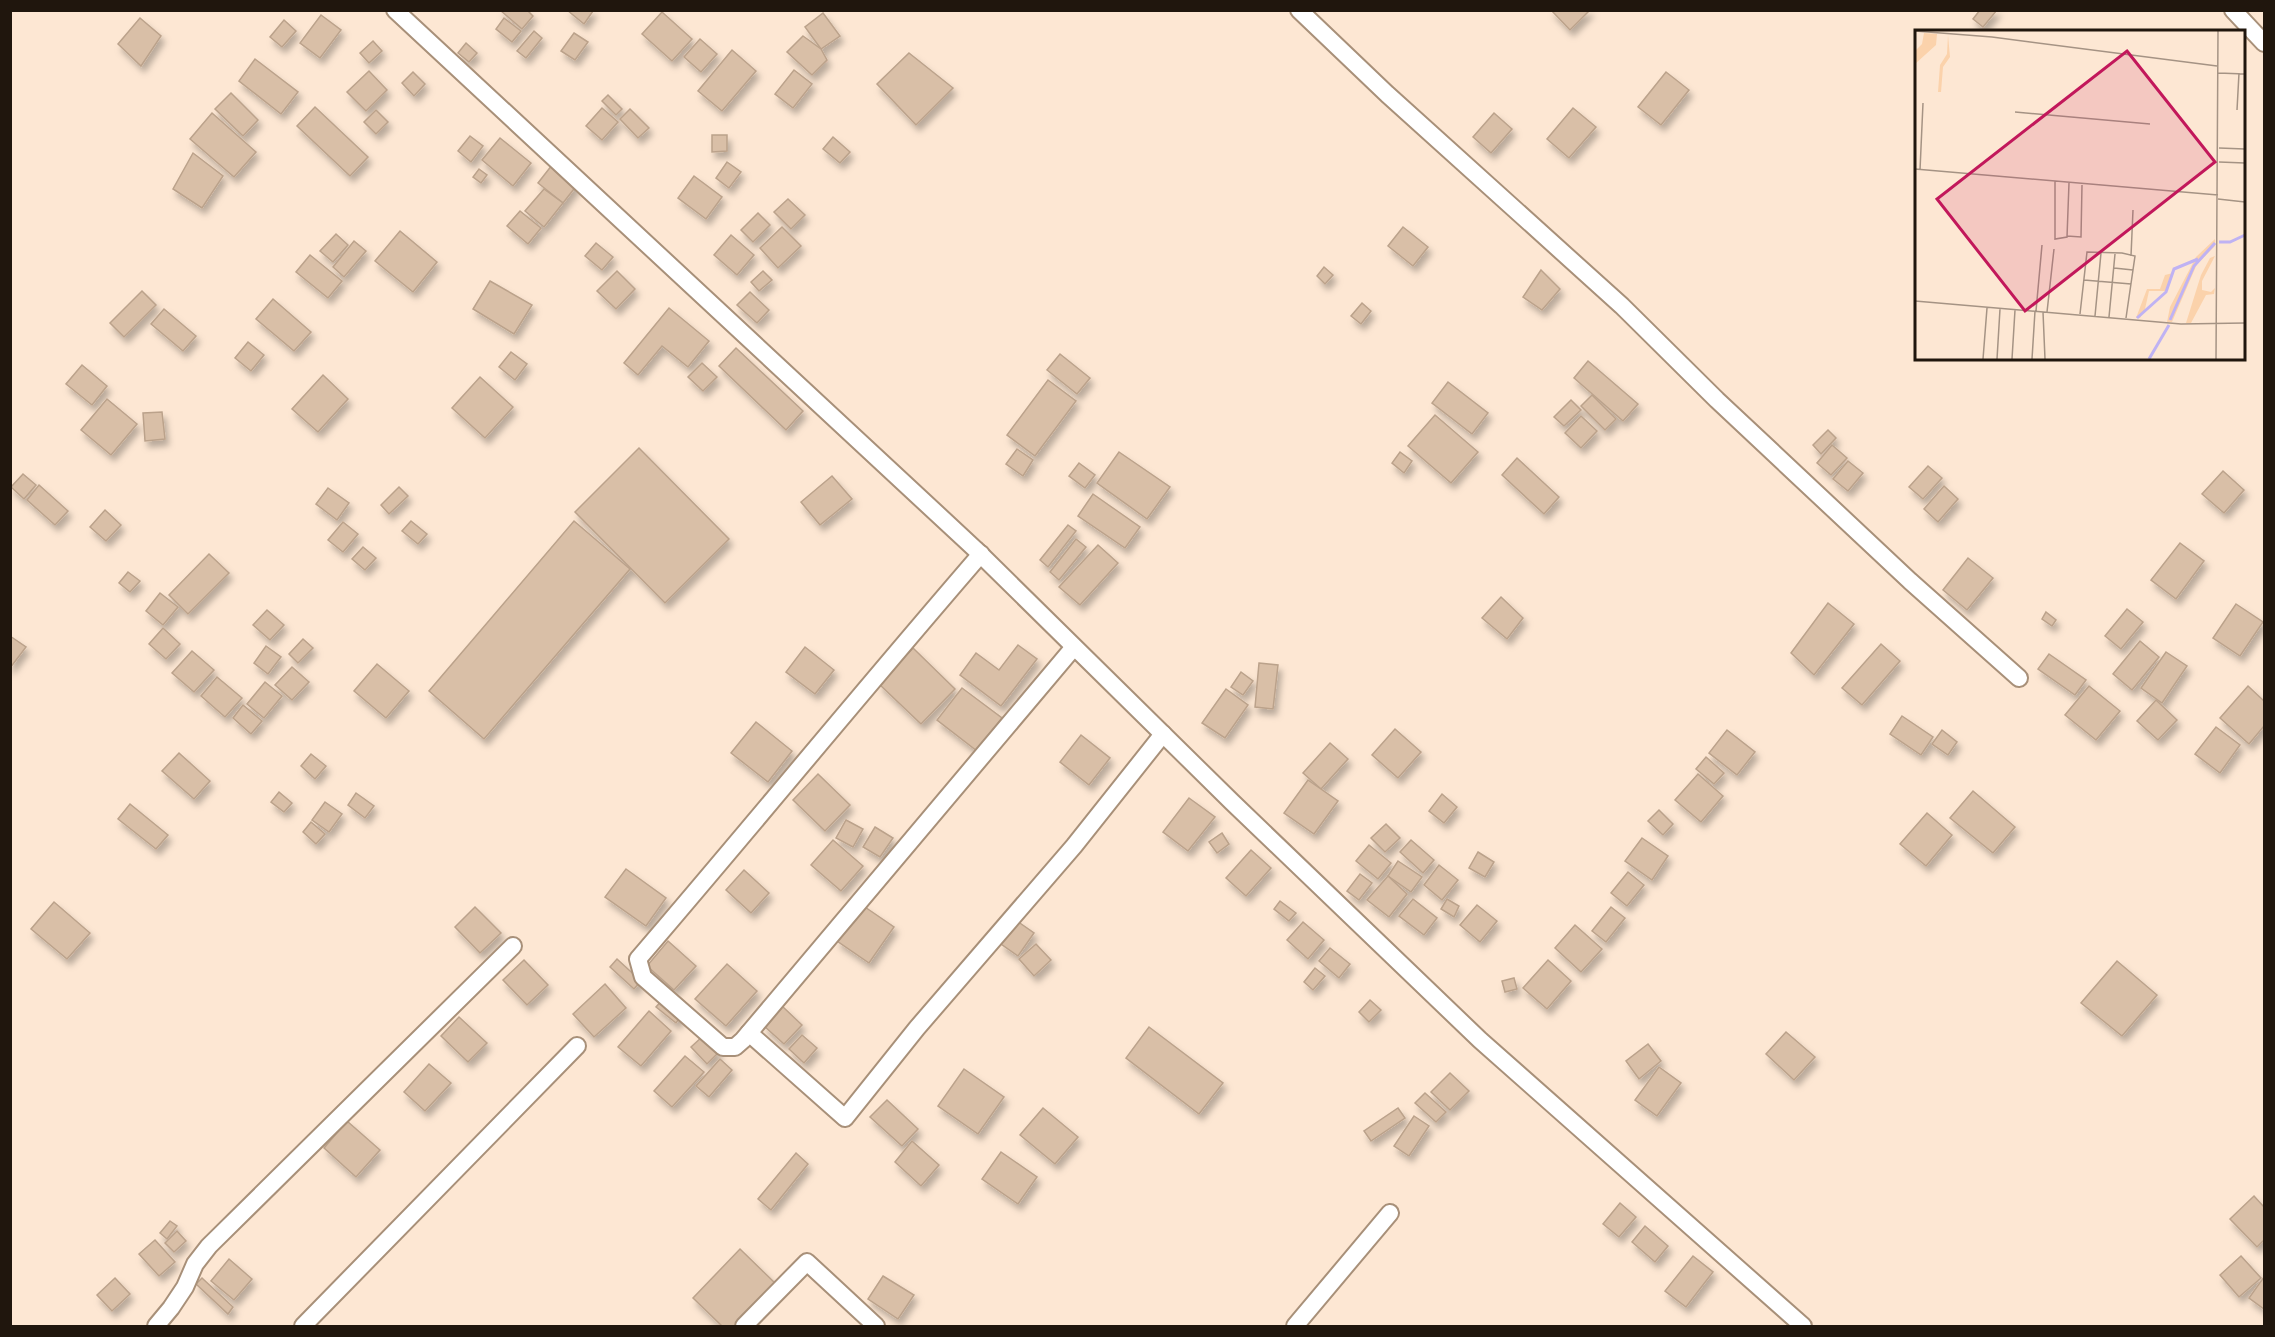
<svg xmlns="http://www.w3.org/2000/svg" width="2275" height="1337" font-family="'Space Grotesk',sans-serif">
  <defs>
    <filter id="shadow"><feDropShadow dx="3.5" dy="6" stdDeviation="3" flood-color="#0004"/></filter>
  </defs>
  <rect width="100%" height="100%" fill="#fde7d3"/>
  <g fill="#d9bfa7" stroke="#bba28b" stroke-width="1.5" filter="url(#shadow)">
    <polygon points="500,10 527,10 533,16 522,29"/>
    <polygon points="567,10 592,10 593,11 584,24"/>
    <polygon points="1551,10 1590,10 1570,30"/>
    <polygon points="1980,10 1997,10 1983,27 1973,19"/>
    <polygon points="662,12 692,39 672,61 642,34"/>
    <polygon points="823,13 840,36 821,49 805,27"/>
    <polygon points="321,15 341,30 320,58 300,43"/>
    <polygon points="140,18 161,36 141,66 118,44"/>
    <polygon points="504,18 521,31 512,42 496,29"/>
    <polygon points="284,20 296,31 282,47 270,37"/>
    <polygon points="534,31 542,38 526,58 517,51"/>
    <polygon points="574,33 588,42 575,60 561,51"/>
    <polygon points="803,36 821,49 827,60 812,75 787,52"/>
    <polygon points="700,39 717,54 701,72 684,57"/>
    <polygon points="373,41 382,51 369,63 360,53"/>
    <polygon points="466,43 477,53 469,62 458,53"/>
    <polygon points="732,50 756,71 722,111 698,91"/>
    <polygon points="909,53 953,88 916,125 877,84"/>
    <polygon points="255,59 298,92 281,114 239,81"/>
    <polygon points="794,70 812,84 793,108 775,94"/>
    <polygon points="369,71 387,90 366,111 347,92"/>
    <polygon points="413,72 425,84 414,96 402,83"/>
    <polygon points="1666,72 1689,90 1661,125 1638,107"/>
    <polygon points="231,93 258,120 243,136 215,109"/>
    <polygon points="608,95 622,109 616,115 602,101"/>
    <polygon points="315,107 368,157 350,176 297,126"/>
    <polygon points="602,108 618,122 602,140 586,126"/>
    <polygon points="1573,108 1596,127 1569,158 1547,139"/>
    <polygon points="630,109 649,128 638,138 620,119"/>
    <polygon points="376,110 388,122 376,134 364,122"/>
    <polygon points="212,113 256,152 234,177 190,139"/>
    <polygon points="1494,113 1512,129 1491,153 1473,137"/>
    <polygon points="712,135 727,135 727,151 712,152"/>
    <polygon points="470,136 483,146 471,162 458,151"/>
    <polygon points="833,137 850,152 840,163 823,149"/>
    <polygon points="500,138 531,163 513,186 482,160"/>
    <polygon points="193,153 223,176 202,208 173,189"/>
    <polygon points="727,162 741,172 729,188 716,178"/>
    <polygon points="552,165 577,185 563,203 538,183"/>
    <polygon points="479,169 487,175 481,183 473,177"/>
    <polygon points="694,176 722,197 706,219 678,198"/>
    <polygon points="544,189 563,203 544,227 525,211"/>
    <polygon points="788,199 805,215 791,229 774,212"/>
    <polygon points="520,211 541,228 528,244 507,226"/>
    <polygon points="758,213 770,225 753,242 741,230"/>
    <polygon points="782,227 801,246 778,268 760,248"/>
    <polygon points="1403,227 1428,247 1413,266 1388,246"/>
    <polygon points="400,231 437,262 413,292 375,261"/>
    <polygon points="336,234 348,245 333,262 320,251"/>
    <polygon points="731,235 754,255 737,275 714,255"/>
    <polygon points="354,241 366,251 344,277 333,267"/>
    <polygon points="596,243 613,257 602,270 585,256"/>
    <polygon points="310,255 342,281 328,298 296,272"/>
    <polygon points="1324,267 1333,275 1325,284 1317,276"/>
    <polygon points="1541,270 1560,289 1542,310 1523,297"/>
    <polygon points="617,271 635,289 616,309 597,291"/>
    <polygon points="763,271 772,280 759,291 751,282"/>
    <polygon points="490,281 532,305 514,334 473,309"/>
    <polygon points="142,291 156,305 124,337 110,323"/>
    <polygon points="750,292 769,310 757,323 737,305"/>
    <polygon points="273,299 311,332 294,351 256,319"/>
    <polygon points="1362,303 1371,311 1361,324 1351,316"/>
    <polygon points="669,308 709,341 688,367 662,346 638,375 624,363"/>
    <polygon points="164,309 196,336 183,351 151,324"/>
    <polygon points="248,342 264,355 251,371 235,358"/>
    <polygon points="736,348 803,411 786,430 719,366"/>
    <polygon points="511,352 527,364 515,380 499,367"/>
    <polygon points="1060,354 1090,378 1077,394 1047,370"/>
    <polygon points="1588,361 1638,404 1623,421 1574,378"/>
    <polygon points="702,363 717,377 703,391 688,377"/>
    <polygon points="82,365 107,386 92,405 66,384"/>
    <polygon points="323,375 348,399 318,432 292,409"/>
    <polygon points="480,377 513,407 485,438 452,408"/>
    <polygon points="1048,380 1076,401 1035,456 1007,435"/>
    <polygon points="1448,382 1488,413 1472,434 1432,403"/>
    <polygon points="1592,395 1616,419 1605,430 1581,406"/>
    <polygon points="107,399 137,424 111,455 81,430"/>
    <polygon points="1571,400 1581,410 1564,426 1554,417"/>
    <polygon points="162,412 165,439 145,441 143,413"/>
    <polygon points="1435,415 1478,452 1451,483 1408,446"/>
    <polygon points="1581,416 1597,431 1581,448 1565,433"/>
    <polygon points="1828,430 1836,438 1821,454 1813,445"/>
    <polygon points="1832,445 1847,458 1831,475 1817,463"/>
    <polygon points="639,448 729,539 665,603 575,512"/>
    <polygon points="1017,449 1033,460 1023,476 1006,464"/>
    <polygon points="1119,452 1170,487 1147,519 1097,483"/>
    <polygon points="1400,452 1412,461 1404,473 1392,463"/>
    <polygon points="1517,458 1559,497 1544,514 1502,475"/>
    <polygon points="1848,461 1863,473 1848,491 1833,479"/>
    <polygon points="1079,463 1095,475 1085,488 1069,476"/>
    <polygon points="1928,466 1942,478 1923,499 1909,487"/>
    <polygon points="2223,471 2244,490 2224,513 2202,494"/>
    <polygon points="23,474 36,485 24,499 11,487"/>
    <polygon points="832,476 852,499 820,525 801,502"/>
    <polygon points="39,485 68,511 55,525 27,500"/>
    <polygon points="1944,486 1958,499 1938,522 1924,509"/>
    <polygon points="399,487 408,496 389,514 381,505"/>
    <polygon points="328,488 349,503 337,520 316,504"/>
    <polygon points="1093,494 1140,527 1125,548 1078,516"/>
    <polygon points="105,510 121,525 106,541 90,527"/>
    <polygon points="411,521 427,534 418,544 402,531"/>
    <polygon points="574,521 630,569 484,739 429,691"/>
    <polygon points="343,522 358,534 343,552 328,540"/>
    <polygon points="1068,525 1076,531 1048,567 1040,560"/>
    <polygon points="1076,539 1086,547 1059,580 1050,572"/>
    <polygon points="2180,543 2204,561 2176,599 2151,580"/>
    <polygon points="1098,545 1118,563 1080,605 1059,587"/>
    <polygon points="363,547 376,558 365,570 352,559"/>
    <polygon points="209,554 229,573 188,614 169,595"/>
    <polygon points="1968,558 1993,578 1967,610 1943,590"/>
    <polygon points="128,572 140,581 130,592 119,583"/>
    <polygon points="160,593 178,607 163,625 146,611"/>
    <polygon points="1501,597 1523,618 1507,639 1482,618"/>
    <polygon points="1828,603 1854,624 1814,675 1791,653"/>
    <polygon points="2236,604 2263,622 2240,656 2213,638"/>
    <polygon points="2127,609 2143,622 2121,649 2105,636"/>
    <polygon points="267,610 284,625 270,640 253,625"/>
    <polygon points="2046,612 2056,620 2052,626 2042,619"/>
    <polygon points="163,628 180,644 166,659 149,644"/>
    <polygon points="10,636 26,647 10,668"/>
    <polygon points="303,639 313,648 298,663 289,654"/>
    <polygon points="2140,641 2159,657 2132,690 2113,674"/>
    <polygon points="1881,644 1900,661 1862,705 1842,688"/>
    <polygon points="1018,645 1037,659 1001,706 960,675 976,653 999,670"/>
    <polygon points="266,646 281,657 268,674 254,663"/>
    <polygon points="805,647 834,670 815,694 786,672"/>
    <polygon points="913,648 955,689 921,724 879,684"/>
    <polygon points="192,651 214,670 194,692 172,673"/>
    <polygon points="2166,652 2187,666 2162,703 2141,688"/>
    <polygon points="2049,654 2086,680 2075,695 2038,669"/>
    <polygon points="1259,663 1278,665 1273,709 1255,707"/>
    <polygon points="377,664 409,691 386,718 354,691"/>
    <polygon points="292,667 309,682 292,700 275,685"/>
    <polygon points="1241,672 1253,681 1243,695 1231,687"/>
    <polygon points="217,677 242,698 225,717 201,696"/>
    <polygon points="265,682 282,696 264,718 247,704"/>
    <polygon points="2089,686 2120,711 2096,740 2065,715"/>
    <polygon points="2248,686 2264,701 2264,726 2249,744 2220,718"/>
    <polygon points="962,688 1002,718 977,751 937,720"/>
    <polygon points="1226,689 1248,705 1225,738 1202,723"/>
    <polygon points="2156,700 2177,720 2158,740 2137,721"/>
    <polygon points="243,705 262,721 251,734 233,718"/>
    <polygon points="1902,716 1933,737 1921,755 1890,734"/>
    <polygon points="756,722 792,751 768,782 731,753"/>
    <polygon points="2216,727 2240,745 2220,773 2195,754"/>
    <polygon points="1395,729 1421,752 1398,778 1372,755"/>
    <polygon points="1727,730 1755,752 1737,775 1709,753"/>
    <polygon points="1942,730 1957,742 1948,755 1932,744"/>
    <polygon points="1081,735 1110,758 1089,785 1060,762"/>
    <polygon points="1330,743 1348,759 1321,789 1303,773"/>
    <polygon points="179,753 210,781 194,799 162,771"/>
    <polygon points="311,754 326,766 315,779 301,766"/>
    <polygon points="1706,757 1724,773 1714,784 1696,769"/>
    <polygon points="818,774 850,805 825,831 793,800"/>
    <polygon points="1698,774 1723,796 1701,822 1675,800"/>
    <polygon points="1308,780 1338,801 1314,834 1284,813"/>
    <polygon points="1973,791 2015,827 1993,853 1950,818"/>
    <polygon points="279,792 292,803 284,812 271,802"/>
    <polygon points="356,793 374,806 365,818 348,805"/>
    <polygon points="1442,794 1457,807 1444,823 1429,811"/>
    <polygon points="1189,798 1215,817 1188,851 1163,832"/>
    <polygon points="325,802 342,814 329,832 312,820"/>
    <polygon points="130,804 168,835 156,849 118,819"/>
    <polygon points="1659,810 1673,824 1663,835 1648,821"/>
    <polygon points="1927,813 1952,835 1926,866 1900,844"/>
    <polygon points="846,820 863,829 853,847 836,838"/>
    <polygon points="311,822 325,834 316,844 303,832"/>
    <polygon points="1386,824 1400,838 1385,852 1371,838"/>
    <polygon points="875,827 893,838 880,857 863,847"/>
    <polygon points="1222,833 1229,844 1217,853 1209,842"/>
    <polygon points="1642,838 1668,856 1652,880 1625,861"/>
    <polygon points="833,840 863,866 841,891 811,865"/>
    <polygon points="1411,840 1434,860 1423,873 1400,852"/>
    <polygon points="1369,845 1391,863 1378,879 1356,861"/>
    <polygon points="1251,850 1271,868 1246,896 1226,878"/>
    <polygon points="1478,852 1494,862 1485,877 1469,868"/>
    <polygon points="1398,861 1422,877 1411,892 1388,876"/>
    <polygon points="1439,865 1458,880 1442,900 1424,885"/>
    <polygon points="626,869 666,898 646,926 605,897"/>
    <polygon points="744,870 769,893 751,913 726,890"/>
    <polygon points="1628,872 1644,885 1627,906 1611,893"/>
    <polygon points="1360,874 1372,883 1359,900 1347,891"/>
    <polygon points="1388,876 1407,894 1389,917 1367,900"/>
    <polygon points="1413,899 1437,918 1424,935 1399,916"/>
    <polygon points="1447,899 1459,906 1454,917 1441,909"/>
    <polygon points="1280,901 1296,913 1289,921 1274,909"/>
    <polygon points="54,902 90,933 67,959 31,929"/>
    <polygon points="862,905 894,927 869,963 837,941"/>
    <polygon points="1477,905 1497,921 1480,942 1460,925"/>
    <polygon points="475,907 501,933 480,953 455,927"/>
    <polygon points="1611,907 1625,918 1606,942 1592,931"/>
    <polygon points="1017,921 1034,933 1018,956 1001,944"/>
    <polygon points="1303,922 1324,940 1308,959 1287,940"/>
    <polygon points="1575,925 1602,949 1581,972 1555,948"/>
    <polygon points="668,941 696,966 674,990 647,966"/>
    <polygon points="1036,944 1051,960 1034,976 1019,959"/>
    <polygon points="1330,948 1350,964 1339,978 1319,961"/>
    <polygon points="617,959 641,981 634,989 610,967"/>
    <polygon points="524,960 548,985 527,1005 503,980"/>
    <polygon points="1548,960 1571,981 1547,1009 1523,988"/>
    <polygon points="2117,961 2157,995 2122,1036 2081,1003"/>
    <polygon points="727,964 757,991 726,1026 695,999"/>
    <polygon points="1315,968 1325,976 1313,990 1304,982"/>
    <polygon points="1514,978 1517,989 1505,992 1502,981"/>
    <polygon points="605,984 626,1008 594,1037 573,1014"/>
    <polygon points="664,998 683,1013 676,1023 656,1007"/>
    <polygon points="1370,1000 1381,1010 1369,1022 1359,1012"/>
    <polygon points="782,1006 802,1025 784,1044 764,1026"/>
    <polygon points="649,1011 671,1031 641,1066 618,1047"/>
    <polygon points="459,1017 487,1043 468,1062 441,1036"/>
    <polygon points="1149,1027 1223,1083 1199,1114 1126,1058"/>
    <polygon points="1786,1032 1815,1057 1794,1080 1766,1054"/>
    <polygon points="802,1035 817,1048 804,1063 789,1049"/>
    <polygon points="703,1036 719,1052 707,1064 691,1047"/>
    <polygon points="1648,1044 1661,1061 1639,1079 1626,1061"/>
    <polygon points="685,1056 704,1072 672,1107 654,1091"/>
    <polygon points="720,1059 732,1070 709,1097 696,1086"/>
    <polygon points="429,1064 451,1083 425,1111 404,1092"/>
    <polygon points="1659,1067 1681,1083 1657,1116 1635,1100"/>
    <polygon points="964,1069 1004,1097 978,1134 938,1106"/>
    <polygon points="1450,1073 1469,1091 1450,1110 1431,1092"/>
    <polygon points="1425,1093 1446,1112 1436,1122 1415,1103"/>
    <polygon points="887,1100 918,1129 902,1146 870,1117"/>
    <polygon points="1043,1108 1078,1137 1055,1164 1020,1135"/>
    <polygon points="1398,1108 1405,1118 1371,1141 1364,1131"/>
    <polygon points="1414,1116 1429,1126 1409,1156 1394,1146"/>
    <polygon points="347,1121 380,1150 356,1177 324,1148"/>
    <polygon points="912,1141 939,1165 921,1186 895,1162"/>
    <polygon points="1001,1152 1037,1177 1018,1204 982,1179"/>
    <polygon points="796,1153 808,1164 771,1210 758,1199"/>
    <polygon points="2254,1196 2264,1207 2264,1240 2257,1247 2230,1219"/>
    <polygon points="1620,1203 1636,1217 1619,1237 1603,1224"/>
    <polygon points="170,1221 177,1226 167,1239 160,1233"/>
    <polygon points="1645,1226 1668,1246 1655,1262 1632,1242"/>
    <polygon points="177,1231 186,1241 174,1252 165,1243"/>
    <polygon points="155,1240 175,1262 159,1276 139,1254"/>
    <polygon points="740,1249 776,1284 735,1326 722,1326 693,1298"/>
    <polygon points="1693,1256 1713,1272 1686,1307 1665,1291"/>
    <polygon points="2241,1256 2261,1278 2239,1297 2220,1275"/>
    <polygon points="229,1259 252,1279 234,1300 211,1281"/>
    <polygon points="883,1276 914,1295 898,1319 868,1299"/>
    <polygon points="2264,1277 2264,1309 2249,1298"/>
    <polygon points="115,1278 130,1294 112,1311 97,1295"/>
    <polygon points="202,1278 233,1307 228,1314 196,1284"/>
  </g>
  <g fill="none" stroke-linecap="round" stroke-linejoin="round">
    <g stroke="#a89079" stroke-width="20">
      <g id="street">
        <polyline points="395,10 975,549 1232,802 1480,1040 1803,1326"/>
        <polyline points="1299,10 1387,94 1622,306 1717,400 1910,581 2019,678"/>
        <polyline points="2233,10 2264,43"/>
        <path d="M 981,554 C 865,688 753,825 638,959 L 643,977 L 723,1047 L 735,1047 L 743,1040 L 1074,647"/>
        <polyline points="749,1033 845,1118 917,1028 1074,846 1163,734"/>
        <polyline points="156,1326 171,1308 185,1287 195,1264 209,1246 513,946"/>
        <polyline points="303,1326 577,1046"/>
        <polyline points="744,1326 807,1262 876,1326"/>
        <polyline points="1295,1326 1390,1213"/>
      </g>
    </g>
    <use href="#street" stroke="#fff" stroke-width="16"/>
  </g>
  <g transform="translate(1915 30)">
    <rect width="330" height="330" fill="#fde7d3"/>
    <path d="M 9,3 L 22,4 L 21,15 L 0,34 L 0,21 L 7,14 ZM 33,5 L 35,27 L 28,37 L 26,62 L 23,62 L 25,35 L 32,24 ZM 300,209 L 300,216 L 282,234 L 257,292 L 252,292 L 255,277 L 281,227 ZM 300,226 L 287,251 L 287,260 L 296,262 L 300,258 L 299,264 L 291,265 L 276,293 L 271,293 L 286,245 L 295,228 ZM 258,243 L 252,261 L 234,261 L 230,279 L 225,288 L 221,288 L 232,259 L 245,259 L 250,245 Z" fill="#fbd2ab"/>
    <path fill="none" stroke="#bfb2f3" stroke-width="3" d="M 304,212 L 315,212 L 330,205M 222,288 L 251,262 L 259,239 L 283,229M 255,290 L 279,236 L 300,213M 234,329 L 254,295"/>
    <path fill="none" stroke="#a59384" stroke-width="1.5" d="M 0,1 L 77,7 L 302,36M 303,43 L 330,44M 322,80 L 324,43M 100,82 L 235,94M 304,118 L 330,119M 304,132 L 330,133M 0,139 L 303,165M 5,140 L 8,73M 140,151 L 140,209 L 152,207 L 154,153M 303,169 L 330,172M 152,206 L 166,207 L 167,155M 216,226 L 218,180M 199,238 L 218,240M 169,250 L 216,254M 0,271 L 266,294 L 330,293M 121,281 L 127,215M 128,282 L 130,329M 132,282 L 139,219M 165,284 L 172,222 L 207,223 L 220,226 L 211,288M 180,286 L 186,223M 194,287 L 200,224M 68,329 L 72,278M 82,329 L 85,279M 97,329 L 100,280M 117,329 L 120,281M 301,329 L 303,1"/>
    <path fill="#c2185b" fill-opacity="0.15" stroke="#c2185b" stroke-width="3" d="M 212,21 L 300,132 L 110,281 L 22,169 Z"/>
    <rect width="330" height="330" fill="none" stroke="#20160d" stroke-width="3"/>
  </g>
  <rect width="2275" height="1337" fill="none" stroke="#20160d" stroke-width="24"/>
</svg>
